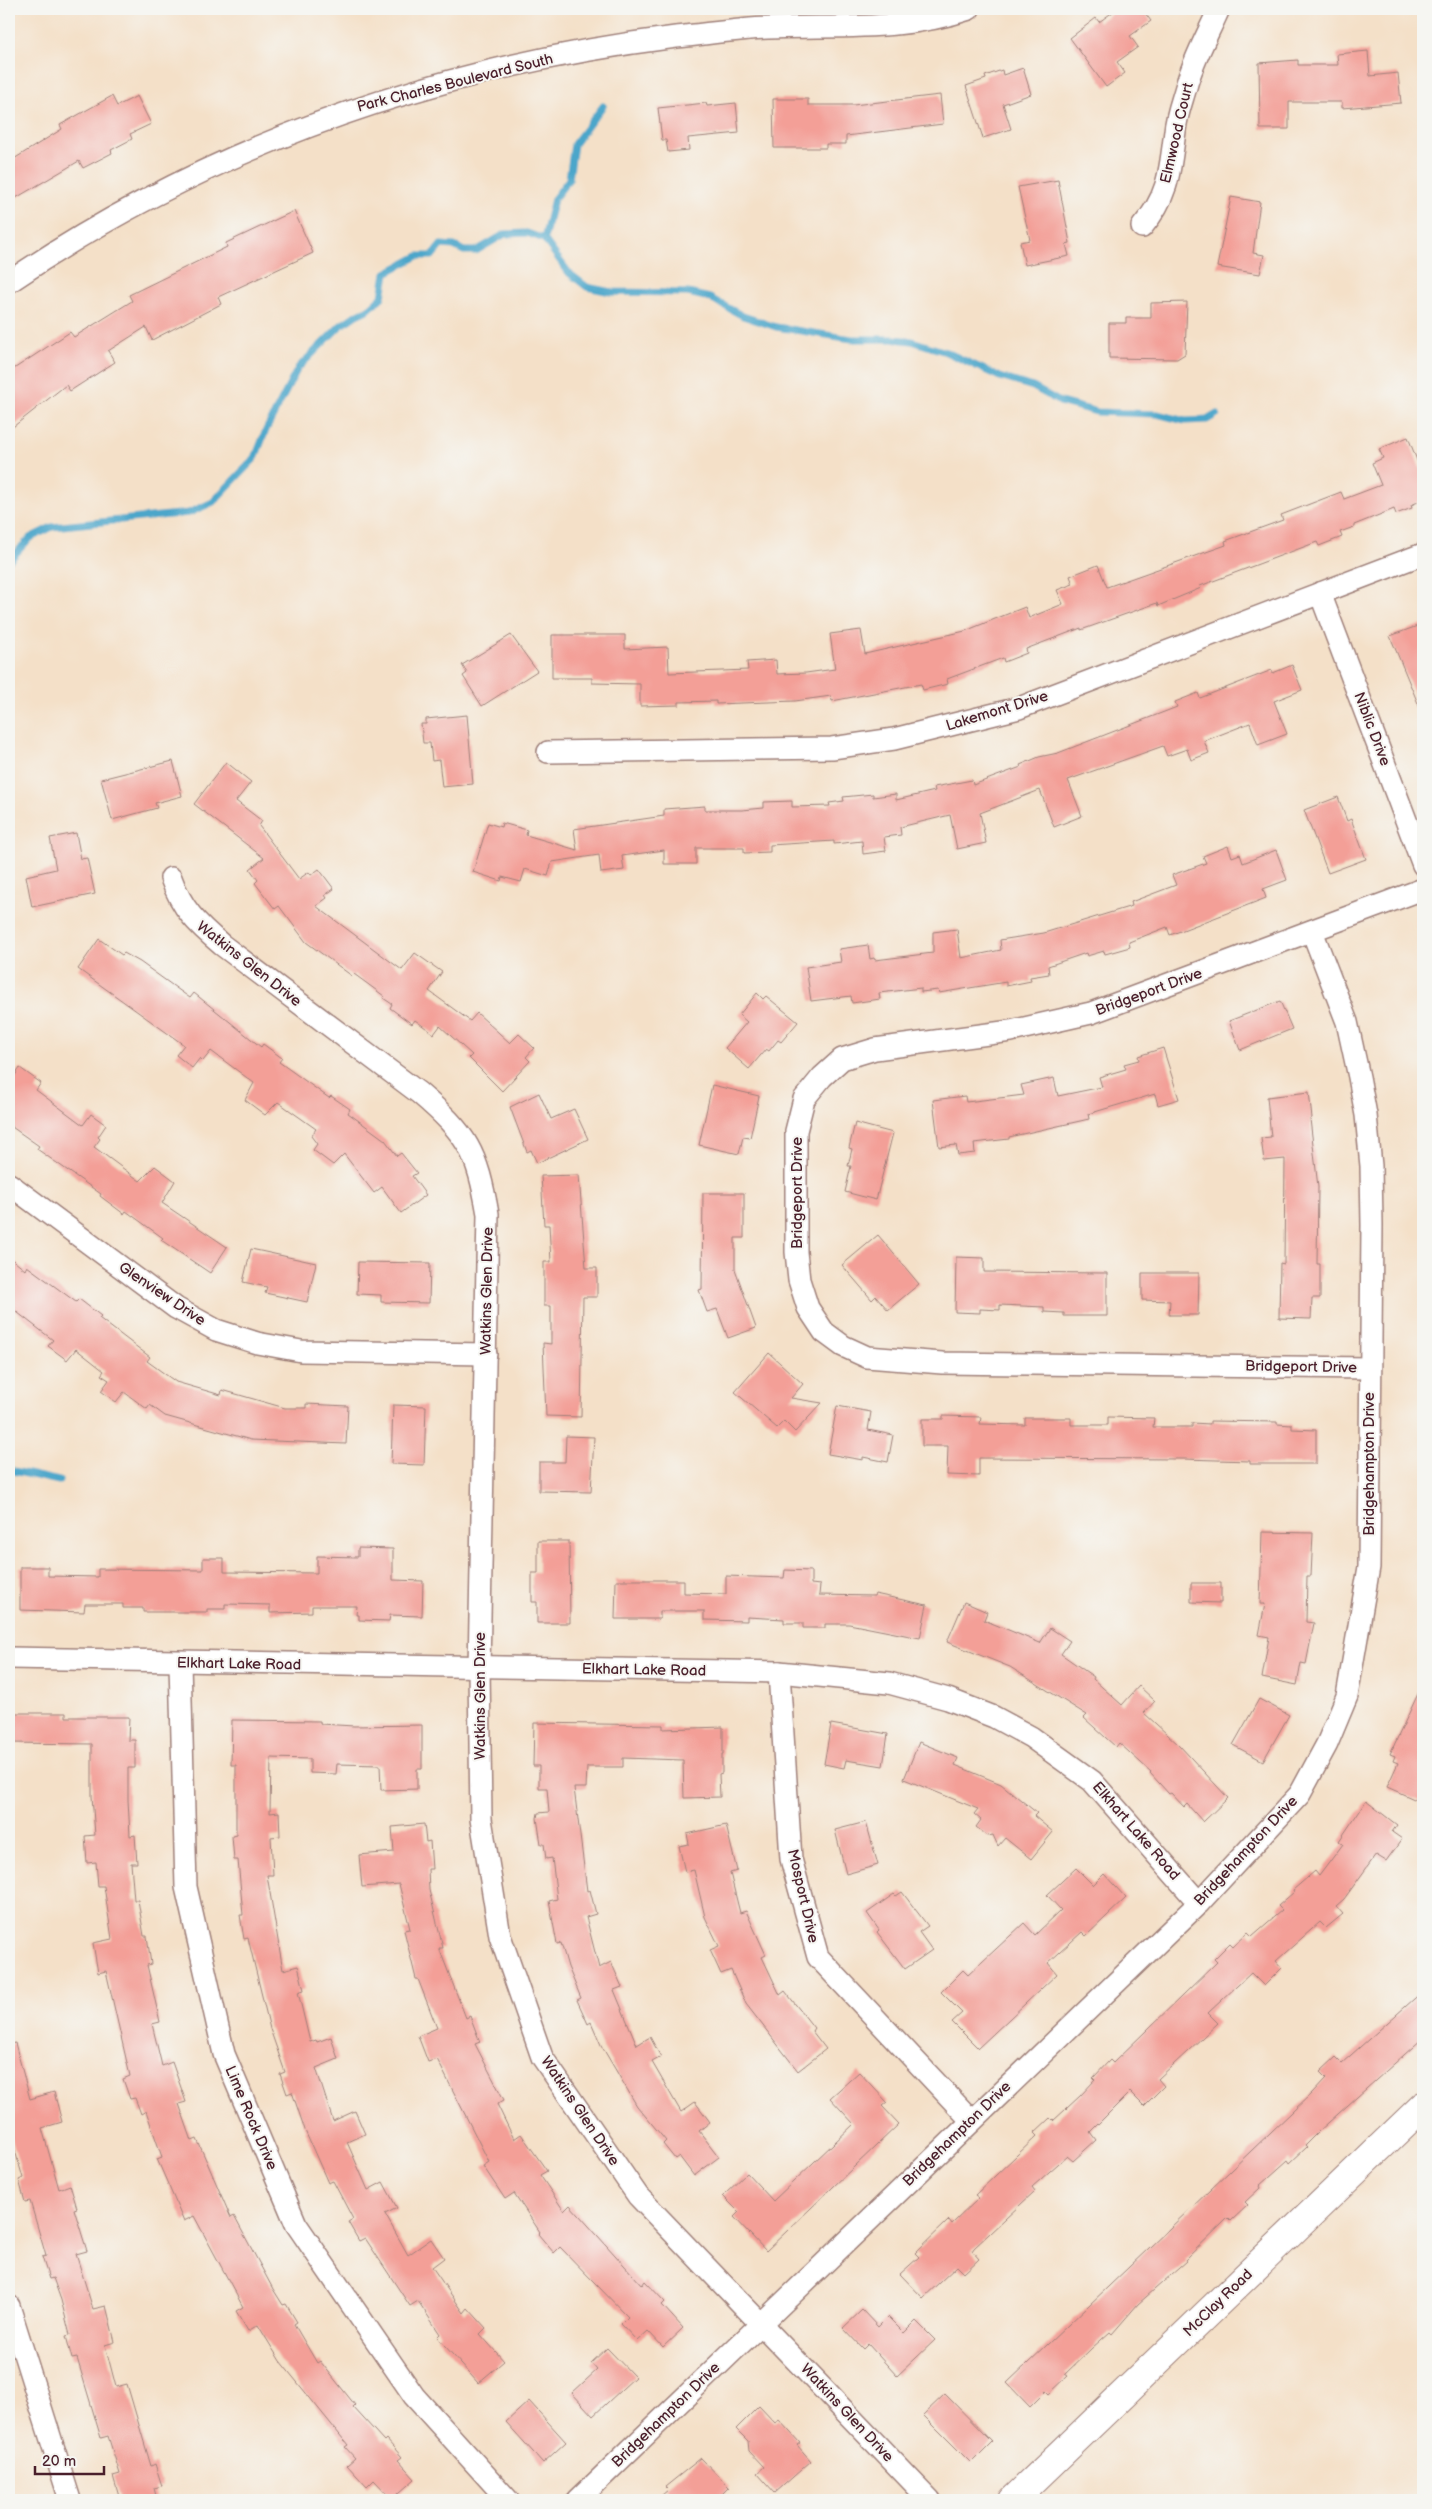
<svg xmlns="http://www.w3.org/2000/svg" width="1432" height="2509" font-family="'Balsamiq Sans',sans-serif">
  <rect width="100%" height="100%" fill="#f6f6f2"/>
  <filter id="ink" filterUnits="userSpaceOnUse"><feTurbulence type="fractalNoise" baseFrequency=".02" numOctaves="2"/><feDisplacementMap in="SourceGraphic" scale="10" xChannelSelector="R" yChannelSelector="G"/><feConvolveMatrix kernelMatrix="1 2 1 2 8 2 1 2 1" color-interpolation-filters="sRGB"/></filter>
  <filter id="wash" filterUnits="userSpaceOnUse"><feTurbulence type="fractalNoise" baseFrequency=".0096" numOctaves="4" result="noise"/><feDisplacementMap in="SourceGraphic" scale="20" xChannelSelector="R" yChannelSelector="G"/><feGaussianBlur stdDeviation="1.12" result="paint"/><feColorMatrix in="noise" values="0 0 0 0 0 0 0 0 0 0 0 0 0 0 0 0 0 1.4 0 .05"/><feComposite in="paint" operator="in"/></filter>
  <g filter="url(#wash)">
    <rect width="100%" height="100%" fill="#f4e0c8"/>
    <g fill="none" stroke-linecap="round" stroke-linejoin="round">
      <g stroke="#4ca6ca" stroke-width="7">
        <polyline points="544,239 554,199 569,179 574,144 603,106"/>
        <polyline points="9,561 30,538 52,527 189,513 213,502 255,458 266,430 298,368 340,326 356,315 369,309 382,297 386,273 418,256 432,256 441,245 454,246 464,251 476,251 505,234 527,233 544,239 569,273 587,287 611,292 688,293 710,298 743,316 776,327 852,339 894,339 912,341 946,352 1000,377 1033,387 1060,402 1097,412 1157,414 1185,421 1207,420 1217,414"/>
        <polyline points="9,1470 59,1481"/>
      </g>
    </g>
    <g id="blocks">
      <g fill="#f39f97">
        <polygon points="1117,9 1142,9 1151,21 1130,36 1138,47 1117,62 1125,73 1106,87 1070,38 1096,18 1099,22"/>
        <polygon points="1368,51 1370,76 1398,73 1401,103 1342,108 1342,102 1289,102 1289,129 1260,129 1259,63 1298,60 1298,65 1338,65 1337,54"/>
        <polygon points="1023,68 1031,94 1003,104 1011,129 983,138 966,86 986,79 985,76 1002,70 1003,75"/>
        <polygon points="940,95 943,124 846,136 846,144 826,144 826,148 774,148 773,99 808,99 808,105 853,105"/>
        <polygon points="112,96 117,106 137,96 151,124 130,134 132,139 111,150 112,153 83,168 79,161 9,202 9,162 62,129 60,125"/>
        <polygon points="706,103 707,106 736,103 739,133 688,138 689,150 668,152 666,140 662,140 658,108"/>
        <polygon points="1058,180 1070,243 1066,244 1069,256 1025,265 1020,242 1030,240 1018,187"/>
        <polygon points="1231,197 1260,202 1253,253 1264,255 1260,274 1217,267"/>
        <polygon points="294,211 313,253 218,297 221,304 152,340 146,327 108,351 115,362 70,391 66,385 9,430 9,372 70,332 74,337 132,301 129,295 227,247 226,243"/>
        <polygon points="1187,302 1185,354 1177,359 1109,358 1109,323 1126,323 1126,318 1151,318 1151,303"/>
        <polygon points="1408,437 1423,476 1423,500 1411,505 1412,508 1396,514 1394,509 1354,525 1354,527 1340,532 1342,537 1319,546 1317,542 1200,586 1201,588 1158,606 1157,603 1081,630 1081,628 1026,649 1027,653 1004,662 1003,658 947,679 948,684 923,690 921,684 832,701 831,696 795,701 716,704 716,701 679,702 679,705 640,706 640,684 592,683 592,678 552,678 552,635 625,635 625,649 668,647 669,673 748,670 747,662 776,660 777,674 806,673 835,669 830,634 861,630 865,654 965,631 1025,607 1029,618 1063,604 1057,590 1073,584 1070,576 1098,565 1107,587 1226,545 1225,541 1283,520 1281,515 1341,492 1344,499 1381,485 1372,463 1383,458 1379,449"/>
        <polygon points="1423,624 1423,713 1422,713 1390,636"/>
        <polygon points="511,635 537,671 482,706 463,676 467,673 462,665"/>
        <polygon points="1292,665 1302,690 1274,701 1287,734 1258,745 1250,723 1204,741 1209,753 1191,760 1187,749 1167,756 1163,746 1068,780 1082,816 1054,827 1040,790 980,813 986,843 957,849 950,815 900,827 901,835 884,837 886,851 863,854 862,841 834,844 834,841 770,845 770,852 744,853 744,848 696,848 696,864 664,864 664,850 622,856 624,870 601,873 599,855 552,862 548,876 525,869 521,882 502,877 501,881 473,872 488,823 501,827 502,823 527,830 526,835 577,850 574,829 664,816 664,809 705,806 705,810 742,810 764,808 764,802 792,801 792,807 830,806 829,803 844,801 843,797 873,794 873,797 896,794 896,800 935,791 934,787 956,783 972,780 973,785 1021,767 1020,765 1039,757 1058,753 1177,707 1175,702 1198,693 1200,698 1272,670 1273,673"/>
        <polygon points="467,715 473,784 442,787 439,760 432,761 430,743 423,743 421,724 426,724 426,719"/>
        <polygon points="173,761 182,796 155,803 157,808 112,820 101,779"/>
        <polygon points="226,762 251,782 236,801 262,821 259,826 299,879 309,872 311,875 319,869 334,889 325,895 327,898 316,906 402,970 415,953 442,972 429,991 470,1021 477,1013 510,1043 519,1034 534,1048 526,1057 530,1061 502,1091 469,1058 472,1055 440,1026 434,1034 415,1020 412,1024 390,1008 392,1004 383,998 384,996 354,974 352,976 306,942 279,906 275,909 255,883 258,880 250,869 264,858 194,804"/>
        <polygon points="1338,797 1347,821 1351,819 1366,859 1328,873 1304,810"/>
        <polygon points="76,833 81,859 87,858 95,894 32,907 26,876 56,869 50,838"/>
        <polygon points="1228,846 1232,857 1240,854 1243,863 1276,850 1287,880 1263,889 1266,898 1170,935 1167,927 1129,942 1130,947 1105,954 1104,951 1087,956 1086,953 1048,966 1049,974 1030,977 1031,981 1006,986 1006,982 939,993 938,990 921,992 921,988 879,993 880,999 852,1003 851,996 811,1001 806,967 841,962 839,949 868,945 870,959 874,958 875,960 933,953 933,932 957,929 961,958 1001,950 1000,940 1044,933 1132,906 1131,902 1176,885 1172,875 1206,863 1203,856"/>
        <polygon points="99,939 122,955 124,953 140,962 190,998 194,993 261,1047 263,1044 282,1058 279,1062 329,1098 331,1096 350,1109 348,1113 385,1140 397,1156 401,1153 417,1173 412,1176 426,1195 401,1213 382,1187 374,1193 344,1154 333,1165 313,1150 317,1144 311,1136 316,1129 278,1102 265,1115 245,1100 254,1083 211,1051 203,1061 200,1058 192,1068 176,1055 184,1045 78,969"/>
        <polygon points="757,993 763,999 766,996 798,1022 781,1042 778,1040 769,1051 766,1049 749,1069 725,1048 747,1022 739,1015"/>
        <polygon points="1280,1001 1292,1029 1240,1050 1229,1021"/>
        <polygon points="1163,1048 1179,1099 1158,1105 1155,1094 1088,1114 1089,1119 1009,1137 1009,1139 974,1143 975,1153 958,1155 956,1145 939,1147 933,1100 965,1096 966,1102 1024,1095 1021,1085 1054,1078 1058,1096 1102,1087 1099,1077 1126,1069 1124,1064 1139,1060 1138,1056"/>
        <polygon points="20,1068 41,1083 36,1090 83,1125 91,1114 106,1125 98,1137 100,1139 94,1147 140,1181 155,1166 175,1181 162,1203 227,1247 210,1273 161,1240 163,1238 126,1211 124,1214 100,1196 101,1194 37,1149 39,1146 9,1125 9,1084"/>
        <polygon points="712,1085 759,1096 750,1138 743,1137 739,1154 699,1145"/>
        <polygon points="1309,1092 1312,1118 1310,1119 1318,1187 1317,1264 1320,1264 1320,1298 1312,1298 1311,1319 1279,1318 1280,1263 1284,1264 1285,1159 1264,1161 1261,1138 1271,1137 1267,1097"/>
        <polygon points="539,1093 551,1119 574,1109 588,1139 537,1163 531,1150 527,1152 510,1107"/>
        <polygon points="855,1123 893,1133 876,1200 845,1192 851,1166 848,1166 852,1149 849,1148"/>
        <polygon points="579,1175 586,1268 597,1268 597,1297 583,1297 581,1417 546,1416 543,1343 551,1344 551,1306 544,1306 544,1262 551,1262 549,1225 544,1225 541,1176"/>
        <polygon points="703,1193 744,1193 744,1238 735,1238 735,1269 756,1328 728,1338 717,1309 707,1312 699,1290 702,1289"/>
        <polygon points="878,1235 919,1284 888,1310 876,1296 872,1300 842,1265"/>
        <polygon points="251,1249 316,1263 307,1302 265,1293 267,1287 243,1282"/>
        <polygon points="9,1257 25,1270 27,1266 76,1302 79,1299 101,1316 99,1318 150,1357 147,1361 176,1382 221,1395 222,1390 285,1408 306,1408 306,1404 348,1406 346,1444 251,1440 165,1416 150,1405 147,1409 124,1392 116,1402 101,1391 109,1380 101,1375 104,1371 76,1349 67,1360 48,1346 53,1340 9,1306"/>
        <polygon points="956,1257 984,1258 984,1272 1107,1273 1107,1316 1064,1316 1064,1313 1044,1312 1044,1307 1000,1305 1000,1310 980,1309 980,1313 955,1312"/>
        <polygon points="358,1262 430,1263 429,1303 381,1302 381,1295 357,1294"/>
        <polygon points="1142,1273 1199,1273 1198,1315 1169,1315 1170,1301 1142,1300"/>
        <polygon points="769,1353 803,1384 791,1398 822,1403 795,1432 784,1421 777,1428 735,1392"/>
        <polygon points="393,1405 426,1406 424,1465 391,1464"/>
        <polygon points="837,1406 871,1412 868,1430 893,1435 888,1462 863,1457 863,1460 828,1454"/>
        <polygon points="943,1416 981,1417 980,1424 1025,1425 1025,1418 1071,1418 1071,1425 1108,1425 1108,1417 1154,1418 1153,1427 1192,1427 1192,1423 1210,1424 1210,1421 1277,1422 1277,1424 1292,1425 1292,1429 1316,1430 1316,1464 1250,1464 1250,1461 1183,1459 979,1458 979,1476 947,1475 948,1446 922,1446 922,1419 943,1419"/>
        <polygon points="566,1436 594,1437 591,1492 539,1491 539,1462 565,1462"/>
        <polygon points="1262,1532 1313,1533 1311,1576 1307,1576 1306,1622 1314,1623 1306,1664 1301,1663 1297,1685 1262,1678 1269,1637 1259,1635 1265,1604 1260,1604"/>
        <polygon points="538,1541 569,1541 570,1623 537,1623 537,1602 532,1602 532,1573 538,1573"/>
        <polygon points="358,1548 393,1549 393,1580 423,1581 422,1616 390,1615 389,1621 359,1620 359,1615 356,1615 357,1606 312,1606 312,1612 270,1613 270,1605 225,1604 225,1609 207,1609 207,1612 143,1612 143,1608 123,1608 123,1604 85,1604 84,1612 20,1610 20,1567 48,1567 48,1576 98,1577 98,1569 203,1570 203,1558 224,1558 224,1572 317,1573 317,1556 358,1557"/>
        <polygon points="785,1570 811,1571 811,1584 820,1585 819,1595 874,1596 875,1594 927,1605 920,1638 849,1624 825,1624 825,1628 803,1628 803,1623 784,1623 784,1619 747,1617 747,1621 704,1620 704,1611 660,1611 660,1619 615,1619 616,1580 684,1580 684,1593 726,1594 726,1576 784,1578"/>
        <polygon points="1191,1583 1221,1583 1221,1603 1191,1602"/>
        <polygon points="964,1602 987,1612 984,1620 1040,1643 1050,1628 1070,1641 1061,1654 1094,1677 1093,1679 1122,1705 1139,1686 1155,1701 1144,1713 1179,1745 1228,1798 1203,1822 1187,1804 1184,1807 1171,1793 1169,1794 1150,1773 1151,1772 1119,1743 1116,1747 1084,1718 1087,1715 1010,1667 947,1642"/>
        <polygon points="1423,1683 1423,1803 1387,1787 1398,1763 1393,1761 1395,1756 1390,1754"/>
        <polygon points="1259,1699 1289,1715 1263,1761 1233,1745"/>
        <polygon points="9,1713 66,1713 66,1717 129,1717 128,1740 135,1740 135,1768 128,1768 128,1800 130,1836 135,1835 137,1863 131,1863 134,1900 138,1900 144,1936 147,1936 151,1964 147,1965 160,2022 152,2024 162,2066 172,2062 186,2102 179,2104 192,2141 197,2139 231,2218 234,2216 273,2289 283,2305 286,2304 297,2322 294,2324 317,2363 320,2361 355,2405 353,2407 384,2441 386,2439 402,2457 398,2460 415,2479 392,2499 374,2480 367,2487 347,2465 355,2458 345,2447 348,2445 280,2361 258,2325 248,2331 236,2311 243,2307 194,2216 184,2221 157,2159 162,2157 146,2111 141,2114 135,2098 130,2099 123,2079 130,2076 106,1971 98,1973 93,1943 112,1939 104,1886 98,1886 96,1862 87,1863 85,1836 95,1835 92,1796 92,1744 9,1743"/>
        <polygon points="232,1720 320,1721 320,1724 354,1726 422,1725 422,1769 417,1769 417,1789 381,1790 380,1765 337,1764 336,1774 310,1773 310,1759 271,1758 270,1813 279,1812 280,1836 271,1837 273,1875 267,1875 283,1970 298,1966 304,1990 298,1992 310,2042 316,2040 317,2042 331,2037 338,2059 316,2068 333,2121 355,2111 365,2134 347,2142 368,2190 383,2182 397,2208 385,2214 408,2255 431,2239 444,2258 432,2267 464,2313 468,2308 486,2328 480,2334 504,2361 478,2383 437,2337 440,2334 418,2301 410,2306 365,2238 359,2241 348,2222 353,2219 333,2181 328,2183 306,2133 292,2092 287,2094 280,2074 285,2072 270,2029 248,1938 244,1939 240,1915 243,1915 238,1860 234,1860 232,1836 236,1835 236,1765 231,1765"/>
        <polygon points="534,1723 663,1725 663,1729 723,1727 723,1754 722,1754 722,1773 719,1774 720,1797 684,1798 683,1760 623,1758 623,1767 587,1767 586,1788 574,1788 587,1891 590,1890 596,1914 586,1917 599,1968 611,1962 622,1987 614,1990 637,2045 650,2037 661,2057 652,2062 681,2112 695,2102 710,2122 699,2131 719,2157 694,2176 679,2156 675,2159 663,2144 666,2141 637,2106 601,2045 591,2022 588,2024 577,2000 581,1998 568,1967 561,1943 557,1944 549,1901 557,1899 552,1858 546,1859 544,1844 541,1844 537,1818 538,1813 549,1812 547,1788 539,1788 539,1766 533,1766"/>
        <polygon points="831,1724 888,1734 883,1766 846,1760 844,1768 824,1764"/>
        <polygon points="919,1742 958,1758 955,1765 1001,1784 1037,1813 1034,1816 1053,1832 1031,1859 1005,1838 998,1846 993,1835 988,1836 976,1827 981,1820 974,1814 978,1809 904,1779"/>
        <polygon points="1366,1801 1397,1825 1392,1832 1402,1839 1386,1861 1376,1855 1344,1899 1336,1906 1343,1914 1326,1928 1320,1922 1276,1961 1282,1968 1264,1986 1251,1973 1208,2013 1218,2023 1158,2079 1164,2086 1144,2106 1130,2092 1090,2132 1096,2140 1073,2161 1067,2156 1032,2187 1035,2191 974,2248 972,2251 979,2259 964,2273 957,2266 923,2298 900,2274 919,2257 915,2253 949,2220 952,2224 979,2198 975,2195 1037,2136 1034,2133 1050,2118 1053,2121 1080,2096 1095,2080 1093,2078 1110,2060 1113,2063 1217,1962 1214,1959 1230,1943 1233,1946 1248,1932 1252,1936 1282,1910 1278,1906 1294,1892 1293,1890 1315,1871 1319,1876 1343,1844 1339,1841"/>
        <polygon points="866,1822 878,1865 846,1874 835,1830"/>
        <polygon points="424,1824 426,1842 430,1841 432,1869 428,1869 429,1890 443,1948 439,1948 466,2018 470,2016 480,2042 475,2044 504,2100 497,2104 514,2139 521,2134 547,2171 540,2175 564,2211 570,2205 642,2285 645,2281 665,2302 662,2305 683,2328 663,2347 648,2331 637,2341 621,2324 628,2317 560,2247 554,2253 538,2234 540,2232 514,2193 505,2199 483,2166 489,2162 437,2059 428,2062 418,2036 437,2028 418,1979 416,1979 404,1930 410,1929 399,1884 362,1887 359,1855 394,1852 392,1827"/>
        <polygon points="726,1825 737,1871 730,1873 740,1913 746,1911 766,1955 762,1957 780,1995 785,1991 814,2028 812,2031 826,2049 798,2071 746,2004 731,1970 721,1974 710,1950 719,1946 705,1917 694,1870 685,1872 679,1846 689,1844 687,1834"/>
        <polygon points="1076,1868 1093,1885 1104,1874 1126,1898 1086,1936 1082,1932 1048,1963 1057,1974 978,2048 952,2022 962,2013 941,1992 963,1970 968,1975 1024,1923 1035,1935 1061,1910 1047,1895"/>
        <polygon points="902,1892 928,1926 919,1932 932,1950 905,1969 877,1932 879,1930 867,1913 894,1894 896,1896"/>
        <polygon points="1423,1991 1423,2038 1319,2131 1305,2145 1307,2147 1290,2163 1288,2160 1259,2186 1260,2188 1245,2202 1248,2205 1231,2221 1228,2218 1185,2260 1187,2261 1138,2304 1112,2334 1110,2332 1092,2348 1065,2374 1068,2376 1049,2394 1046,2391 1030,2407 1007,2383 1312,2093 1326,2078 1320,2072 1336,2057 1342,2063"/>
        <polygon points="15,2043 30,2099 54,2092 62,2122 42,2128 59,2189 70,2185 77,2208 74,2209 87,2251 76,2254 93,2309 106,2306 115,2342 105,2345 116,2387 127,2384 151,2466 155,2464 162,2486 154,2488 157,2500 120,2500 113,2476 120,2474 108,2436 101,2438 77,2358 72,2359 66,2336 70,2335 61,2300 53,2278 49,2279 42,2257 46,2256 30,2201 25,2202 19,2180 23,2178 9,2130 9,2044"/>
        <polygon points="859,2072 887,2102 882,2106 899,2124 766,2251 734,2217 739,2212 723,2196 747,2173 773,2201 854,2124 830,2098"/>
        <polygon points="862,2310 878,2327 888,2317 904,2333 916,2321 935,2340 897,2376 868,2344 863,2349 843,2328"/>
        <polygon points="607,2348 635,2377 593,2416 572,2393 597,2370 591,2363"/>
        <polygon points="945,2394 992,2442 971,2463 923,2415"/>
        <polygon points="529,2401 566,2442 543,2463 506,2422"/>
        <polygon points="759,2406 775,2423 779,2420 800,2443 797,2445 811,2461 775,2493 757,2473 764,2467 749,2451 748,2441 736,2429"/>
        <polygon points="701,2458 729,2487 716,2500 656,2500 668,2490 665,2487"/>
      </g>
    </g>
  </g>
  <g filter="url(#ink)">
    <use href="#blocks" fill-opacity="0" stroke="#9f807a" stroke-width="1"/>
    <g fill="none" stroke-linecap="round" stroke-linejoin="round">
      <g stroke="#9f807a" stroke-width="24">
        <g id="street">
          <path d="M 1142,227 C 1169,196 1170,170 1175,131 C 1176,117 1182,101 1186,87 C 1193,60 1208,34 1219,9"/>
          <path d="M 9,282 C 211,145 435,67 676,37 C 707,34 737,29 768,28 C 838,25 900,32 969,9"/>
          <polyline points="1320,593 1423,865"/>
          <polyline points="548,752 832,748 894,739 1019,708 1423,554"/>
          <path d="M 171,878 C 182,909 196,923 222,945 L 419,1093 C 468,1135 477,1151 488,1214 L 479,1668 L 481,1819 L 500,1936 L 542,2057 L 638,2196 L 930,2500"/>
          <polyline points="9,1184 176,1308 216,1330 257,1343 301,1351 486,1354"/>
          <polyline points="1370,1368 942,1363 867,1357 843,1346 824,1332 808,1308 799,1280 796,1252 796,1131 804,1099 822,1077 842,1059 875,1049 1011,1031 1091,1013 1423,889"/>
          <polyline points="9,1658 779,1672 889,1683 948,1699 994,1717 1031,1737 1092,1781 1199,1903"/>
          <polyline points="180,1663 186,1887 224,2054 296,2224 414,2396 508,2500"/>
          <polyline points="779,1672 791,1859 818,1957 971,2120"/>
          <polyline points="9,2306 70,2500"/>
          <polyline points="578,2500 1199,1903 1300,1794 1327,1744 1347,1696 1369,1567 1372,1225 1371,1166 1366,1115 1359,1077 1347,1022 1312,931"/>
        </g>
      </g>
      <g stroke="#9f807a" stroke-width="30">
        <polyline id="secondary" points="1013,2500 1423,2106"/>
      </g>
      <use href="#street" stroke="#fff" stroke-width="21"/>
      <use href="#secondary" stroke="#fff" stroke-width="28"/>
    </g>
  </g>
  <g text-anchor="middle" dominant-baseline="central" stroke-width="4" stroke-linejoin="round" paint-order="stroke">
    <g font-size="15" fill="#4a1f2b" stroke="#f6f6f2">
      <text transform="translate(455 83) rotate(-14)">Park Charles Boulevard South</text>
      <text transform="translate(1177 133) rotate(-77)">Elmwood Court</text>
      <text transform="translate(997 711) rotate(-17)">Lakemont Drive</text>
      <text transform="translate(1372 729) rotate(69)">Niblic Drive</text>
      <text transform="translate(249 964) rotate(38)">Watkins Glen Drive</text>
      <text transform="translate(1149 992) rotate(-20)">Bridgeport Drive</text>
      <text transform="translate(797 1193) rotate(-90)">Bridgeport Drive</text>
      <text transform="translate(487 1291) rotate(-89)">Watkins Glen Drive</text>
      <text transform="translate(162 1294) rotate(34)">Glenview Drive</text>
      <text transform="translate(1301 1367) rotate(1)">Bridgeport Drive</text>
      <text transform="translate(1369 1464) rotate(-90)">Bridgehampton Drive</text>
      <text transform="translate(239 1664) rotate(1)">Elkhart Lake Road</text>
      <text transform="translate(644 1670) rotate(1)">Elkhart Lake Road</text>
      <text transform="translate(480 1696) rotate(-90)">Watkins Glen Drive</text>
      <text transform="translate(1136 1831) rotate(49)">Elkhart Lake Road</text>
      <text transform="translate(1246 1851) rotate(-47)">Bridgehampton Drive</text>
      <text transform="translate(803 1896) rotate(77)">Mosport Drive</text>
      <text transform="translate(580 2111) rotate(56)">Watkins Glen Drive</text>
      <text transform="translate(251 2118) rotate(67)">Lime Rock Drive</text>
      <text transform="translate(957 2134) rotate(-44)">Bridgehampton Drive</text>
      <text transform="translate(1218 2303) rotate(-44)">McClay Road</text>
      <text transform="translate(847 2413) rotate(47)">Watkins Glen Drive</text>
      <text transform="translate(666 2415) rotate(-44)">Bridgehampton Drive</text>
    </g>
  </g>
  <rect width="1432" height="2509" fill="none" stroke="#f6f6f2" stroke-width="30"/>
  <path d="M35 2466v8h69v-8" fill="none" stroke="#4a1f2b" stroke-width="2.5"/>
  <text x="42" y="2466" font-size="15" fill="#4a1f2b" stroke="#f6f6f2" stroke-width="4" paint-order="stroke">20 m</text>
</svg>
